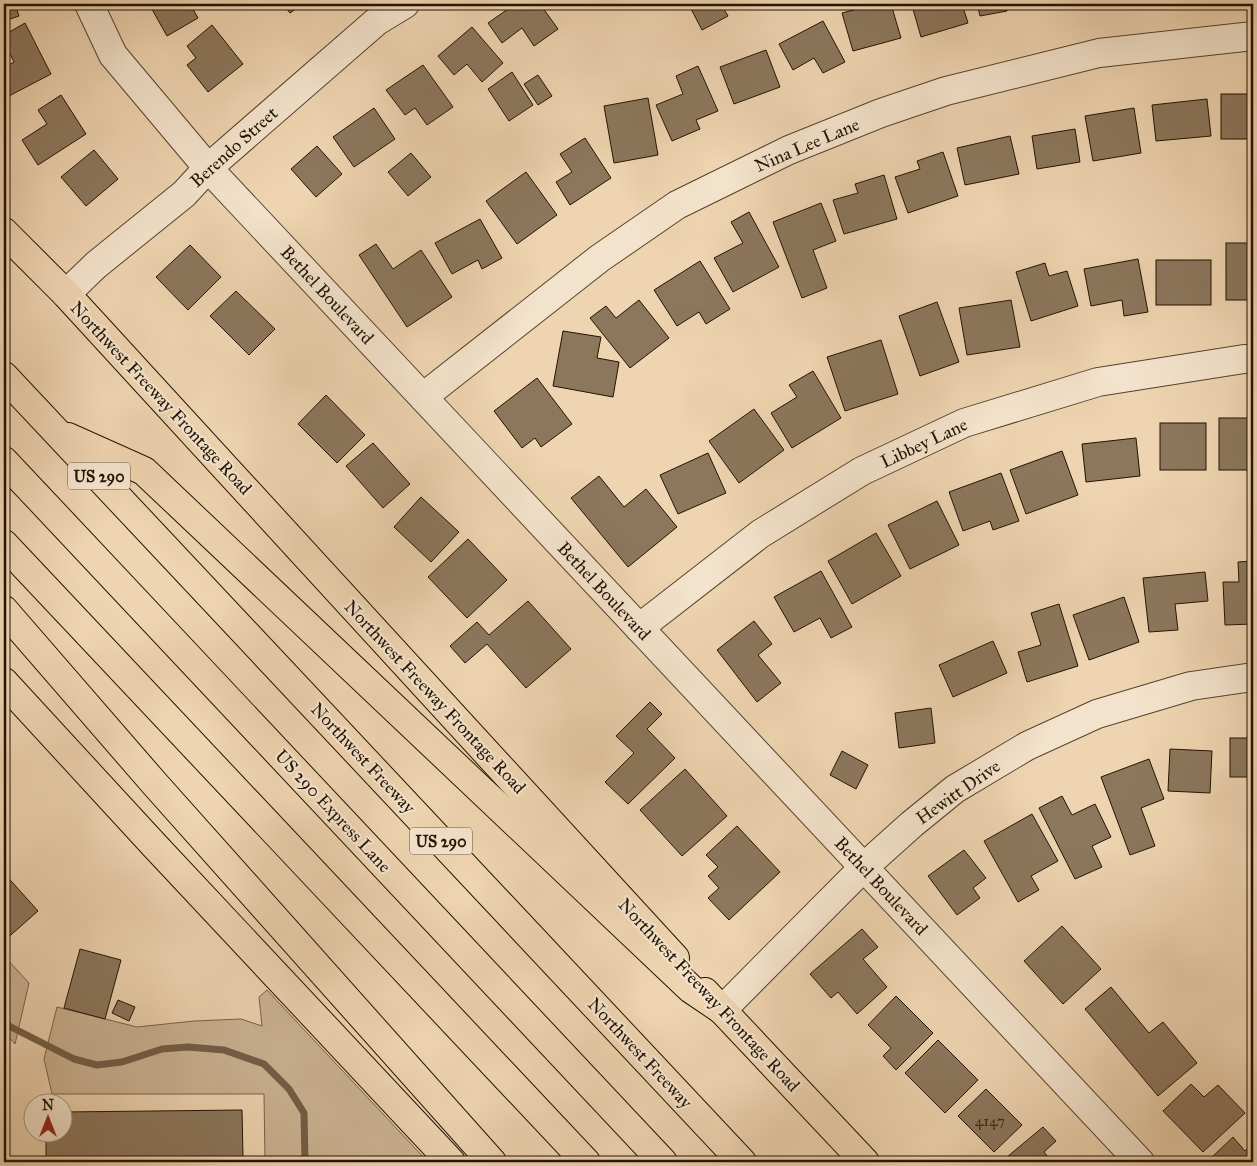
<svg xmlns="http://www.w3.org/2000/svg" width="1257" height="1166" font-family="'IM FELL Great Primer',serif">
  <rect width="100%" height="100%" fill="#eed4b0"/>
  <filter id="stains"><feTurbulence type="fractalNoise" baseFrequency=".004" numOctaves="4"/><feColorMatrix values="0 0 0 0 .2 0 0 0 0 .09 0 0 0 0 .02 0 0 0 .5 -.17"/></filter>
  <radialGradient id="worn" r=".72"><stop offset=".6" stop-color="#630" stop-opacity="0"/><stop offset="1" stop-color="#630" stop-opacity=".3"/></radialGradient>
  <g fill="#cbb393" stroke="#76634b">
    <polygon points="4,956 29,983 15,1044 4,1032"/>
    <polygon points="267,990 428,1162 265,1162 264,1094 52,1094 44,1059 57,1007 137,1027 194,1021 241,1019 262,1026 259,997"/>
  </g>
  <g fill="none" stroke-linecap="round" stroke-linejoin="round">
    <polyline stroke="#735f47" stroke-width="7" points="4,1019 9,1026 74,1059 97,1065 122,1062 162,1049 188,1047 224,1050 264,1064 289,1089 304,1113 305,1162"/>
  </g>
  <g fill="#8c775d" stroke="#221303">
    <polygon points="4,4 15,4 19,16 4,21"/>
    <polygon points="149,4 190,4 198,18 167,36"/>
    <polygon points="283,4 303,4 290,13"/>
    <polygon points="515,4 540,4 558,29 534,46 522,28 502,43 488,23"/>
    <polygon points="692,4 721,4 728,16 702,30 689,5"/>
    <polygon points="869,4 891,4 901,38 853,51 842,13 869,6"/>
    <polygon points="929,4 962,4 968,23 921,37 913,9 929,5"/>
    <polygon points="977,4 1005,4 1007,11 980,16"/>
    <polygon points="823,21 845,62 823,73 814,58 793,70 779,44"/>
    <polygon points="25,23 51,74 9,96 4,87 4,68 14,62 4,42 4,35"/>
    <polygon points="212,25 243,64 208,92 187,65 196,58 187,46"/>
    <polygon points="472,27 503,63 482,82 467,64 454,75 438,56"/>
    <polygon points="766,50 780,87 734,104 720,67"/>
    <polygon points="423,65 453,107 427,125 415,108 405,115 386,90"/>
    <polygon points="698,66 718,111 696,120 700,129 672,141 656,105 683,94 676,76"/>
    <polygon points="512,72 533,105 509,121 488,89"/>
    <polygon points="538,75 552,96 538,105 524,84"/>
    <rect x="1221" y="94" width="32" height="45"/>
    <polygon points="61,95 86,134 38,165 22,140 47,124 38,110"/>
    <polygon points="648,98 658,155 614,163 604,106"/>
    <polygon points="1207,99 1211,136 1156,141 1152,105"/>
    <polygon points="374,108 395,139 354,167 333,137"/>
    <polygon points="1134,108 1141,153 1093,161 1085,116"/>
    <polygon points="1075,129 1080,162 1037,169 1032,136"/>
    <polygon points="1010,136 1019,174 965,185 957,148"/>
    <polygon points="585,138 611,178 570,205 556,182 572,172 560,154"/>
    <polygon points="317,146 342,174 316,197 291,169"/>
    <polygon points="94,150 118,179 86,206 61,177"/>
    <polygon points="943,152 958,196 908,213 895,177 920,169 917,161"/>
    <polygon points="411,153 431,177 408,196 388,172"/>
    <polygon points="526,172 557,215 517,244 486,201"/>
    <polygon points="884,175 897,219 844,234 833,200 858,193 855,184"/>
    <polygon points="821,203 836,241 813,250 827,288 802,298 773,222"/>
    <polygon points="749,212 779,267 733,292 714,258 743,243 731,222"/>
    <polygon points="480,219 502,258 482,269 478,260 452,274 435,243"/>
    <rect x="1226" y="243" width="27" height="57"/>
    <polygon points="376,244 393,269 421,250 452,297 407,327 359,255"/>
    <polygon points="190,245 221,277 188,310 156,277"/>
    <polygon points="1138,259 1148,312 1124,316 1122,300 1091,306 1084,269"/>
    <rect x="1156" y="260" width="55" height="45"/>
    <polygon points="700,261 730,309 706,324 699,312 677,326 654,290"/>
    <polygon points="1045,263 1049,276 1067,271 1078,306 1031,321 1016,272"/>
    <polygon points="236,291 275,329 249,355 210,316"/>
    <polygon points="639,300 669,338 630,368 590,318 606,306 616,318"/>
    <polygon points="1011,300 1020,347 967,355 959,308"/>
    <polygon points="937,302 959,362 920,376 899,316"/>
    <polygon points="563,331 601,337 597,358 619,362 613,397 553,386"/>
    <polygon points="881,340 898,394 845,411 827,357"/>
    <polygon points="813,371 841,418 792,448 771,413 797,397 789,385"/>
    <polygon points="537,378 572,424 541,447 535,438 522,448 494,411"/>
    <polygon points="326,395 365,435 337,463 298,424"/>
    <polygon points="754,409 784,450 739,483 709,441"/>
    <rect x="1219" y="418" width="34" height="52"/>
    <rect x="1160" y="423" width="46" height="47"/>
    <polygon points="1136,438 1140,476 1086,482 1082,444"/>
    <polygon points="373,443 410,484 383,508 346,466"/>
    <polygon points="1062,451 1078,495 1026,514 1010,470"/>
    <polygon points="708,453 726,493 678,514 660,475"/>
    <polygon points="1001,473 1019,521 993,530 990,521 963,531 949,492"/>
    <polygon points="599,476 624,507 646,489 677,527 628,567 571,498"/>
    <polygon points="421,497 459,532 431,562 394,527"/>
    <polygon points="937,501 959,545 910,569 888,525"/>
    <polygon points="876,533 901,576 852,604 828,561"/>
    <polygon points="468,539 507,580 467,618 428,577"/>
    <polygon points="1253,561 1253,624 1225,625 1223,582 1239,582 1238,562"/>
    <polygon points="821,571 852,627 831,638 820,618 794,632 774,597"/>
    <polygon points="1205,572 1208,601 1175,604 1178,630 1149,632 1143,578"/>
    <polygon points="1124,597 1139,642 1089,660 1073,615"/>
    <polygon points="528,601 571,649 526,688 487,644 465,663 450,646 477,622 489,635"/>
    <polygon points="1059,604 1078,666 1027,682 1018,652 1041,645 1031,613"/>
    <polygon points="754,621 772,644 758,655 781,683 757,702 717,650"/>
    <polygon points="993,641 1007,673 953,697 939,665"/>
    <polygon points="650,702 662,714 647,729 675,758 628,804 605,782 634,753 616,736"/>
    <polygon points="931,708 935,743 899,748 895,713"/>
    <rect x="1230" y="738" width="23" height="39"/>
    <polygon points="1170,749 1212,751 1210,793 1168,791"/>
    <polygon points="842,751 868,765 856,789 830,775"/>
    <polygon points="1149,759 1164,799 1141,808 1155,846 1130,855 1101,777"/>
    <polygon points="685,769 727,816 682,856 640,810"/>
    <polygon points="1062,796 1072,815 1095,804 1111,837 1092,846 1102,867 1075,879 1039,808"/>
    <polygon points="1032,814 1058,861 1031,876 1039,890 1018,902 984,841"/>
    <polygon points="737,826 780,872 729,920 708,898 719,888 708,876 718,867 706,855"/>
    <polygon points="964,850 986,878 973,888 980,898 957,915 928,876"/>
    <polygon points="4,873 38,911 4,941"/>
    <polygon points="1062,926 1101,969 1063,1004 1024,961"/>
    <polygon points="862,929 878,947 863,959 887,987 857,1014 838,992 831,998 810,974"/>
    <polygon points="80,949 121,960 105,1019 64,1008"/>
    <polygon points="1111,987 1149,1033 1163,1022 1197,1063 1158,1096 1085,1009"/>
    <polygon points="896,996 933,1033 896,1070 883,1056 891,1048 868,1025"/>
    <polygon points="118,1000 135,1007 129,1021 112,1013"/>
    <polygon points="938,1040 978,1080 945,1113 905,1073"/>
    <polygon points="1191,1084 1204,1097 1218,1085 1245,1113 1203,1152 1163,1111"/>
    <polygon points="986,1089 1022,1125 994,1152 958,1116"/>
    <polygon points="242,1110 243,1158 46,1160 46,1134 62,1134 62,1112"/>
    <polygon points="1043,1127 1056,1141 1044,1152 1052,1162 1001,1162"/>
    <polygon points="1233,1137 1245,1151 1253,1143 1253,1162 1212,1162 1209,1160"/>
  </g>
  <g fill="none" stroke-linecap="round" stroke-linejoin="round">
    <g stroke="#55432e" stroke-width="30">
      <g id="minor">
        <polyline points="89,4 113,55 208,168 1140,1162"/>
        <polyline points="66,294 96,265 184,194 208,168 377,21 405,4"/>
        <polyline points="423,397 600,258 677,205 789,150 881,113 946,91 1099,53 1253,36"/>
        <polyline points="639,628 760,534 862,471 964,423 1098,382 1244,359 1253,359"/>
        <polyline points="722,1010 864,867 912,824 955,789 1027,746 1097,714 1191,686 1253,677"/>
      </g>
    </g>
    <g stroke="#221303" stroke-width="30">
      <g id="major">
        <polyline points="4,232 66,294 675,958"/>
        <polyline points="4,682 155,846 451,1162"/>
        <polyline points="705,992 865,1162"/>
      </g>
    </g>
    <g stroke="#221303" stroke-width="30">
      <g id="highway">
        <polyline points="4,376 742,1162"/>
        <polyline points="68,437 144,471 691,989 722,1010"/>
        <polyline points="4,461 663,1162"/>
        <polyline points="4,544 586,1162"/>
        <polyline points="4,610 154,783 492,1162"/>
      </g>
    </g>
    <use href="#minor" stroke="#f4e3cc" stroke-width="28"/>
    <use href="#major" stroke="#eed4b0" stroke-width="28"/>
    <use href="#highway" stroke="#eed4b0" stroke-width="28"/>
  </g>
  <g text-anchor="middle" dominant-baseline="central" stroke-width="4.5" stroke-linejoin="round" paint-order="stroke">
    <g font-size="15" fill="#3c2c1a">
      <text x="990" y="1121">4147</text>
    </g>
    <g fill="#f4e3cc" stroke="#61513f" stroke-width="1">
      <rect x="68" y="462.5" width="62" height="27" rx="4"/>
      <rect x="410" y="827.5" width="62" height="27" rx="4"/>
    </g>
    <g font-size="16" font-weight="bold" fill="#221303">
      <text x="99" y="476">US 290</text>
      <text x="441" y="841">US 290</text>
    </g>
    <g font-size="18" fill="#221303" stroke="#f4e3cc">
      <text transform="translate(807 145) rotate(-23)">Nina Lee Lane</text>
      <text transform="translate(234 147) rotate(-42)">Berendo Street</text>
      <text transform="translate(327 295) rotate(47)">Bethel Boulevard</text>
      <text transform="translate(161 398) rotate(47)">Northwest Freeway Frontage Road</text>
      <text transform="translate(924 443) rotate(-25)">Libbey Lane</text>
      <text transform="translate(604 591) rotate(47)">Bethel Boulevard</text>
      <text transform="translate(435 697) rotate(47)">Northwest Freeway Frontage Road</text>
      <text transform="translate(363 758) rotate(47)">Northwest Freeway</text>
      <text transform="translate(958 792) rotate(-35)">Hewitt Drive</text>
      <text transform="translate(333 811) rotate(47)">US 290 Express Lane</text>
      <text transform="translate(881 886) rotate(47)">Bethel Boulevard</text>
      <text transform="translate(709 995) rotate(47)">Northwest Freeway Frontage Road</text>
      <text transform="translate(640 1053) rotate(47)">Northwest Freeway</text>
    </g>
  </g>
  <rect width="1257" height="1166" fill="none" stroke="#eed4b0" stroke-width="20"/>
  <rect x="5" y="5" width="1247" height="1156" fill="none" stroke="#221303" stroke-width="2.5"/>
  <rect x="10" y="10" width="1237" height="1146" fill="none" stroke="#221303"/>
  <g transform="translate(48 1118)"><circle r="24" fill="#f4e3cc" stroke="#a0907c"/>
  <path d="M0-4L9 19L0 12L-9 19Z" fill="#8f2418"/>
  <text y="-8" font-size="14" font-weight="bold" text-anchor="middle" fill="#221303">N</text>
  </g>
  <rect width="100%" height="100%" filter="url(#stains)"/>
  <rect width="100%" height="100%" fill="url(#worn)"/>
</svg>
